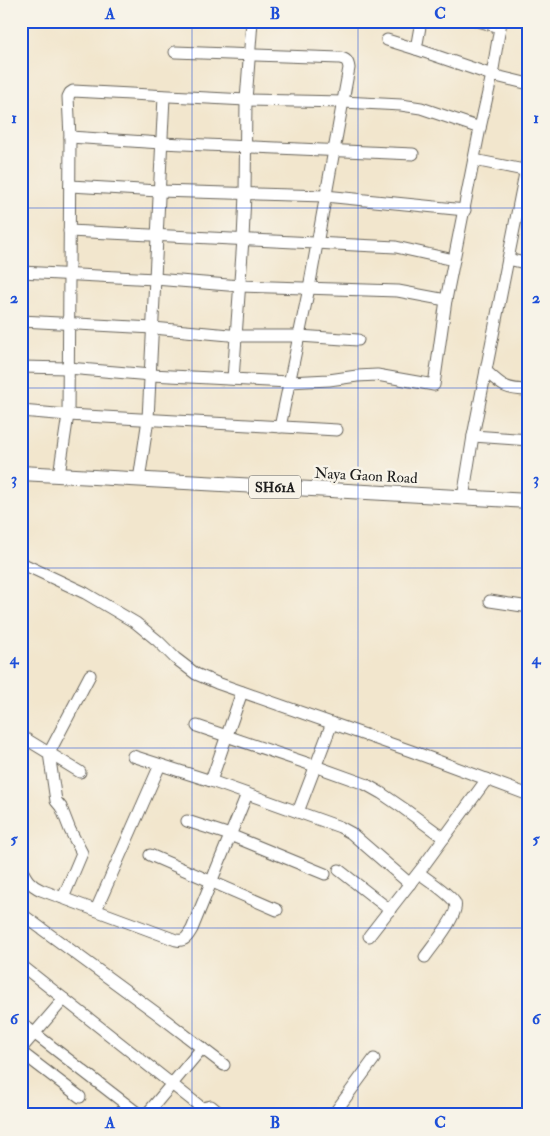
<svg xmlns="http://www.w3.org/2000/svg" width="550" height="1136" font-family="'IM FELL Double Pica',serif">
  <rect width="100%" height="100%" fill="#f7f3e8"/>
  <filter id="ink" filterUnits="userSpaceOnUse"><feTurbulence type="fractalNoise" baseFrequency=".02" numOctaves="2"/><feDisplacementMap in="SourceGraphic" scale="10" xChannelSelector="R" yChannelSelector="G"/><feConvolveMatrix kernelMatrix="1 2 1 2 8 2 1 2 1" color-interpolation-filters="sRGB"/></filter>
  <filter id="wash" filterUnits="userSpaceOnUse"><feTurbulence type="fractalNoise" baseFrequency=".0096" numOctaves="4" result="noise"/><feDisplacementMap in="SourceGraphic" scale="20" xChannelSelector="R" yChannelSelector="G"/><feGaussianBlur stdDeviation="1.12" result="paint"/><feColorMatrix in="noise" values="0 0 0 0 0 0 0 0 0 0 0 0 0 0 0 0 0 1.4 0 .05"/><feComposite in="paint" operator="in"/></filter>
  <g filter="url(#wash)">
    <rect width="100%" height="100%" fill="#f2e6cd"/>
  </g>
  <g filter="url(#ink)">
    <g fill="none" stroke-linecap="round" stroke-linejoin="round">
      <g stroke="#67635a" stroke-width="13">
        <g id="minor">
          <polyline points="478,21 500,27"/>
          <polyline points="387,40 416,49 492,75 529,84"/>
          <polyline points="416,49 421,21"/>
          <path d="M 175,52 L 340,58 C 346,59 348,61 349,68 L 309,288 L 280,427"/>
          <polyline points="70,137 161,143 413,154"/>
          <polyline points="474,160 529,171"/>
          <polyline points="70,186 159,191 325,196 465,210"/>
          <polyline points="69,231 396,247 454,260"/>
          <polyline points="508,259 529,264"/>
          <polyline points="21,272 155,279 240,286 398,291 446,300"/>
          <polyline points="21,321 153,328 240,336 299,336 358,340"/>
          <polyline points="21,367 68,368 151,375 289,382 329,380 357,376 377,375 434,385 446,300 480,128 492,75 501,21"/>
          <path d="M 486,371 C 502,386 506,390 529,390"/>
          <polyline points="233,379 243,239 245,194 246,100 252,21"/>
          <polyline points="21,411 68,415 337,430"/>
          <polyline points="473,436 529,440"/>
          <polyline points="59,475 68,415 70,137 68,97 70,93 73,91 246,100 343,102 401,105 421,108 480,128"/>
          <polyline points="139,480 148,419 164,97"/>
          <polyline points="463,498 473,436 529,153"/>
          <polyline points="21,563 85,593 136,623 158,641 175,658 196,674 217,683 411,751 529,795"/>
          <polyline points="490,601 529,607"/>
          <polyline points="197,726 315,766 365,784 381,793 403,808 444,838"/>
          <polyline points="21,736 80,772"/>
          <polyline points="133,756 211,781 340,827 351,833 410,884"/>
          <polyline points="211,781 242,692"/>
          <polyline points="298,812 332,723"/>
          <polyline points="187,821 230,835 325,874"/>
          <polyline points="150,855 277,910"/>
          <path d="M 21,868 C 26,879 30,885 41,890 L 176,940 C 185,942 188,936 192,929 L 247,794"/>
          <polyline points="339,870 390,910"/>
          <path d="M 419,873 C 427,879 451,895 455,903 C 460,913 432,947 425,957"/>
          <polyline points="63,898 82,853 70,830 61,807 56,801 49,753 90,675"/>
          <polyline points="96,910 160,765"/>
          <polyline points="23,915 155,1012 224,1065"/>
          <polyline points="369,936 422,868 487,779"/>
          <polyline points="21,965 202,1108 211,1106 217,1111 218,1115"/>
          <polyline points="21,1023 140,1115"/>
          <polyline points="21,1049 64,999"/>
          <polyline points="21,1052 80,1097"/>
          <polyline points="146,1115 202,1048"/>
          <polyline points="333,1115 374,1059"/>
        </g>
      </g>
      <g stroke="#67635a" stroke-width="16">
        <polyline id="major" points="21,473 529,501"/>
      </g>
      <use href="#minor" stroke="#fff" stroke-width="11"/>
      <use href="#major" stroke="#fff" stroke-width="14"/>
    </g>
  </g>
  <path fill="none" stroke="#1d4ed8" stroke-width="1" stroke-opacity="0.55" d="M 192,21 L 192,1115M 358,21 L 358,1115M 21,208 L 529,208M 21,388 L 529,388M 21,568 L 529,568M 21,748 L 529,748M 21,928 L 529,928"/>
  <g text-anchor="middle" dominant-baseline="central" stroke-width="5" stroke-linejoin="round" paint-order="stroke">
    <rect fill="#f7f3e8" stroke="#5e5c59" stroke-width="1" x="249" y="475.5" width="52" height="23" rx="4"/>
    <g font-size="14" font-weight="bold" fill="#1c1c1c">
      <text x="275" y="487">SH61A</text>
    </g>
    <g font-size="15" fill="#1c1c1c" stroke="#f7f3e8">
      <text transform="translate(366 476) rotate(3)">Naya Gaon Road</text>
    </g>
  </g>
  <rect width="550" height="1136" fill="none" stroke="#f7f3e8" stroke-width="55"/>
  <rect x="28" y="28" width="494" height="1080" fill="none" stroke="#1d4ed8" stroke-width="2"/>
  <g font-size="16" text-anchor="middle" font-weight="bold" fill="#1d4ed8">
    <text x="110" y="19">A</text>
    <text x="275" y="19">B</text>
    <text x="440" y="19">C</text>
    <text x="14" y="123">1</text>
    <text x="536" y="123">1</text>
    <text x="14" y="303">2</text>
    <text x="536" y="303">2</text>
    <text x="14" y="484">3</text>
    <text x="536" y="484">3</text>
    <text x="14" y="664">4</text>
    <text x="536" y="664">4</text>
    <text x="14" y="844">5</text>
    <text x="536" y="844">5</text>
    <text x="14" y="1024">6</text>
    <text x="536" y="1024">6</text>
    <text x="110" y="1128">A</text>
    <text x="275" y="1128">B</text>
    <text x="440" y="1128">C</text>
  </g>
</svg>
